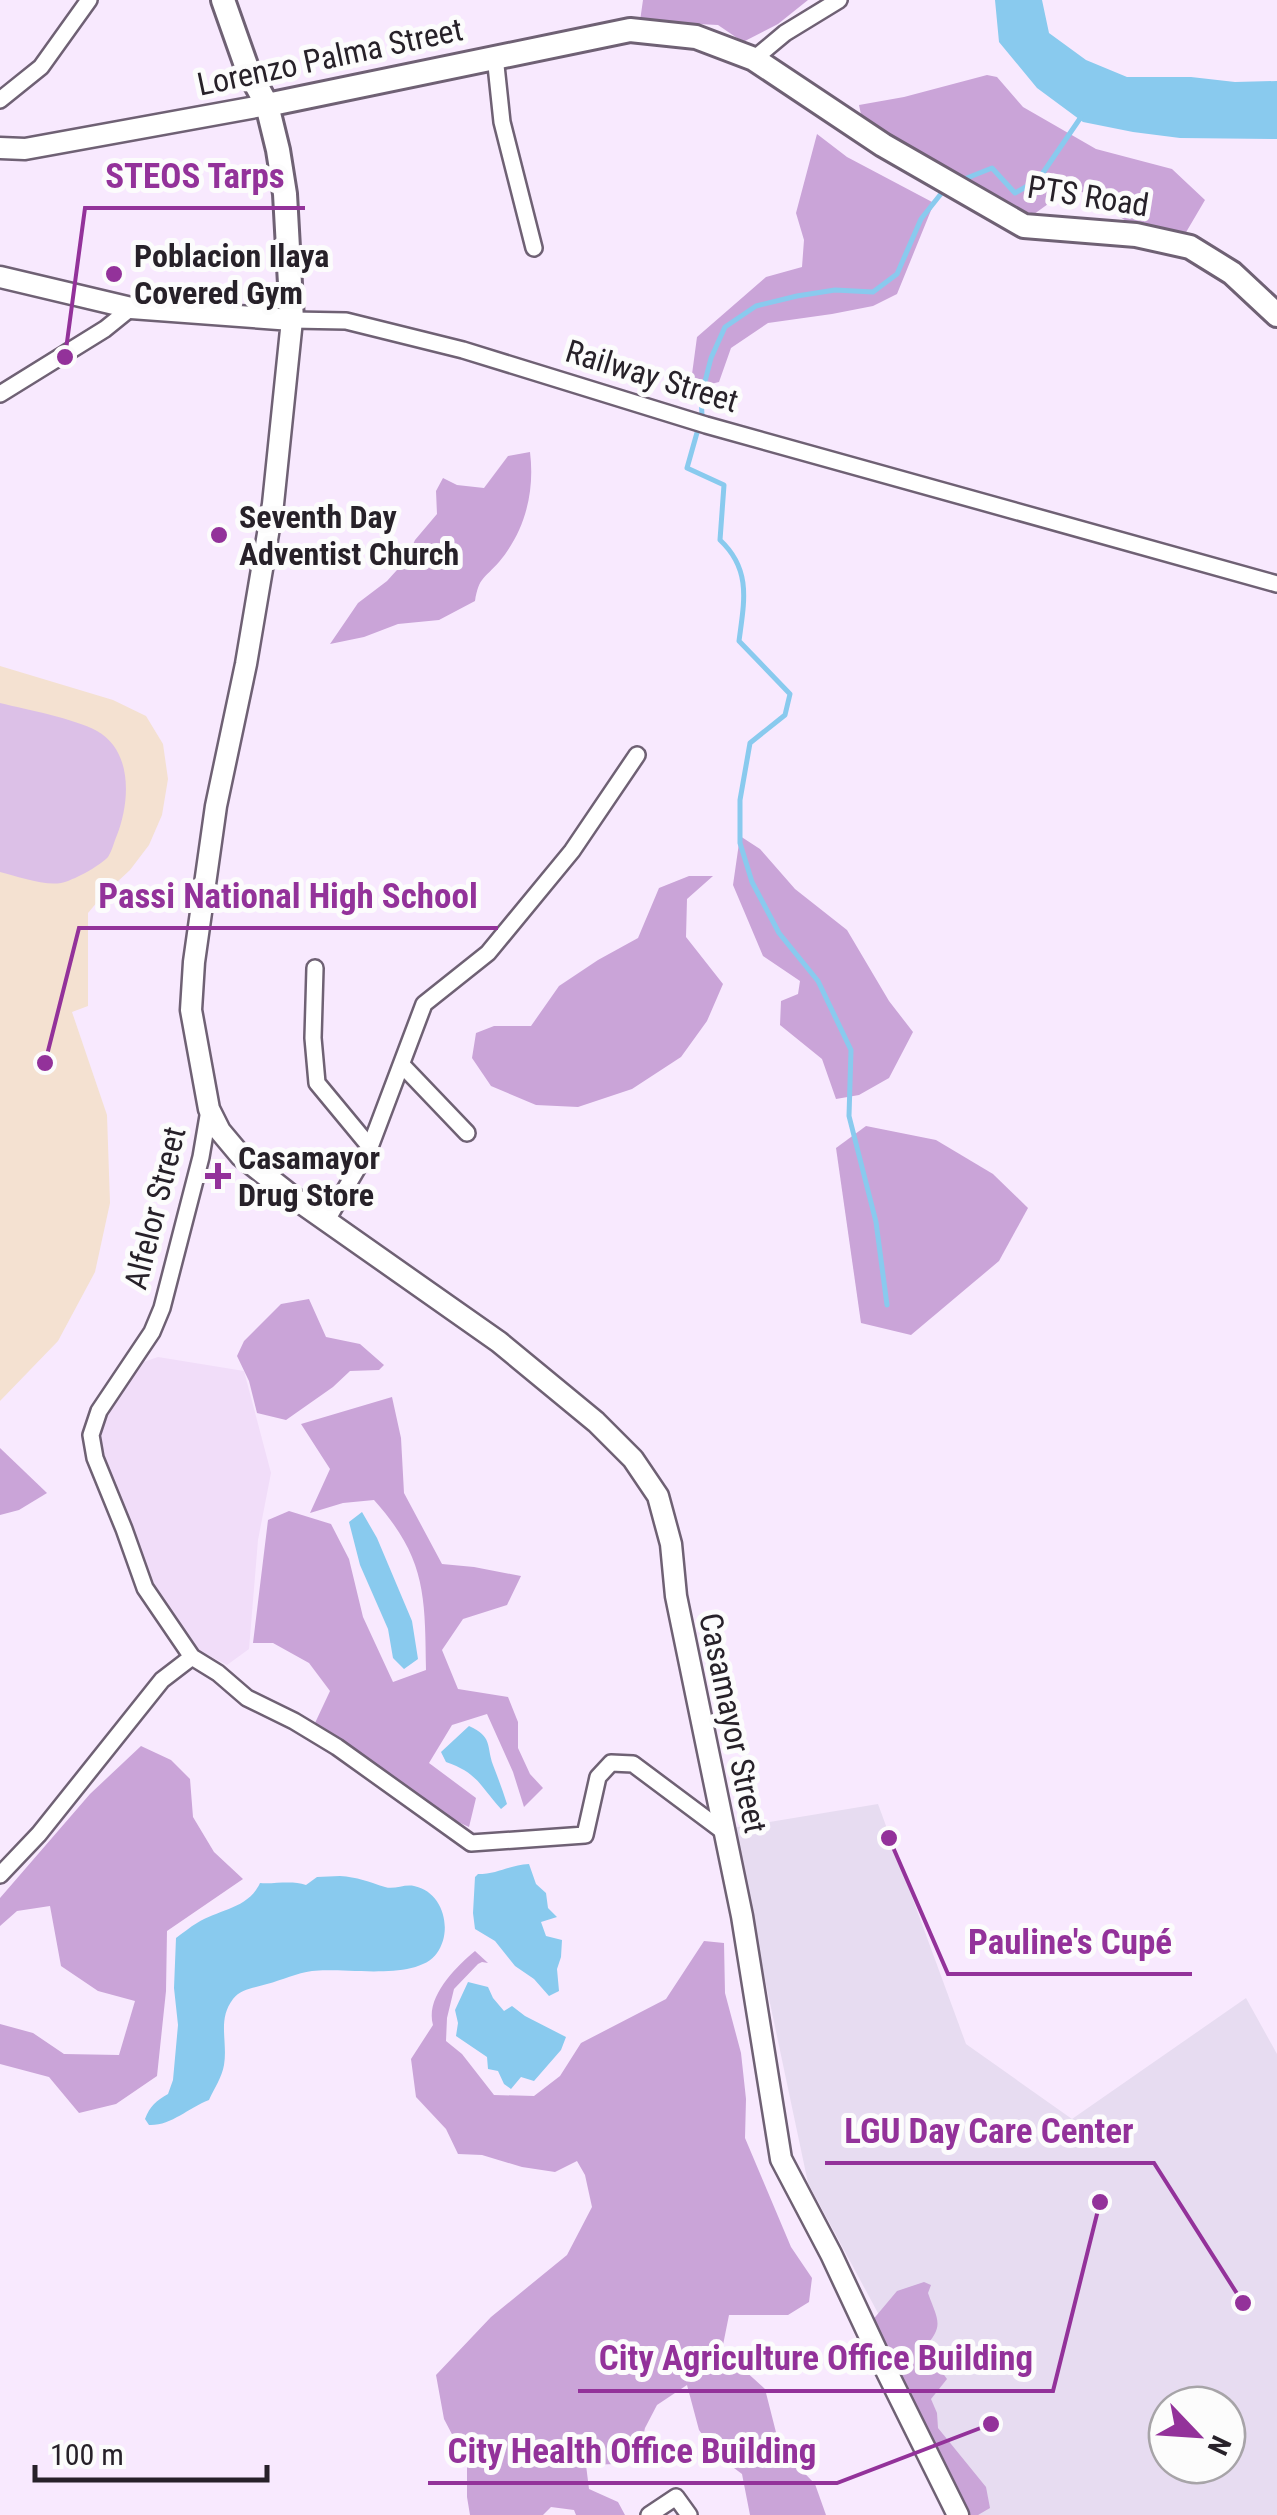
<svg xmlns="http://www.w3.org/2000/svg" width="1277" height="2515" font-family="'Roboto Condensed',sans-serif">
  <rect width="100%" height="100%" fill="#f8e9fe"/>
  <path fill="#e7dcf1" fill-rule="evenodd" d="M 878,1804 L 966,2044 L 1072,2119 L 1246,1998 L 1277,2054 L 1277,2515 L 976,2515 L 886,2328 L 808,2183 L 733,1828 ZM 1167,2405 L 1227,2405 L 1227,2465 L 1167,2465 Z"/>
  <polygon fill="#f1ddf9" points="158,1357 244,1371 271,1473 258,1540 249,1649 227,1665 196,1649 147,1577 134,1533 99,1454 98,1432 106,1412 135,1365"/>
  <polygon fill="#f4e1d1" points="0,666 113,700 146,716 163,744 168,779 162,815 149,845 130,870 103,895 88,913 88,1006 72,1012 107,1115 110,1203 95,1272 58,1341 0,1401"/>
  <path fill="#dcc0e7" d="M 0,703 C 28,710 73,718 97,731 C 133,751 130,802 117,835 C 114,842 112,851 108,857 C 100,866 72,881 61,883 C 44,886 16,876 0,872 Z"/>
  <g fill="#caa4d8">
    <polygon points="643,0 808,0 778,24 743,42 718,25 640,21"/>
    <polygon points="987,75 997,77 1023,107 1096,149 1172,169 1205,200 1185,234 1152,238 1073,186 1030,217 988,204 862,119 859,105 904,97"/>
    <polygon points="817,134 847,157 934,203 897,294 873,306 832,314 768,323 731,348 719,382 690,389 697,337 766,277 802,267 804,240 796,213"/>
    <path d="M 530,452 C 535,492 525,531 499,562 C 484,579 479,577 475,601 L 439,620 L 398,624 L 364,637 L 330,644 L 358,603 L 387,581 L 406,560 L 415,540 L 437,514 L 436,491 L 443,478 L 457,485 L 484,488 L 508,456 Z"/>
    <polygon points="740,836 760,849 795,889 847,930 889,1001 913,1032 889,1078 859,1095 836,1099 822,1059 780,1025 781,1001 798,994 800,981 763,956 744,911 733,885"/>
    <polygon points="689,876 713,876 687,899 686,937 723,984 707,1021 681,1057 632,1089 578,1107 536,1105 491,1086 472,1058 476,1033 494,1026 531,1026 559,986 598,960 638,938 659,888"/>
    <polygon points="866,1126 936,1140 993,1174 1028,1208 999,1261 911,1335 861,1323 836,1148"/>
    <polygon points="309,1299 326,1337 360,1344 384,1365 379,1370 350,1371 333,1387 286,1420 257,1413 249,1381 237,1356 244,1341 281,1304"/>
    <path d="M 392,1397 L 401,1438 L 404,1493 L 442,1564 L 474,1567 L 521,1576 L 507,1605 L 463,1619 L 442,1650 L 458,1689 L 508,1697 L 518,1722 L 518,1748 L 530,1774 L 543,1788 L 524,1807 L 513,1772 L 487,1714 L 452,1725 L 429,1763 L 476,1798 L 469,1827 L 418,1804 L 368,1758 L 315,1723 L 330,1691 L 309,1663 L 273,1643 L 253,1643 L 268,1520 L 289,1511 L 331,1524 L 349,1559 L 363,1617 L 393,1682 L 426,1670 C 425,1595 426,1558 374,1500 L 343,1503 L 310,1513 L 330,1469 L 301,1424 Z"/>
    <polygon points="0,1448 47,1493 19,1510 0,1515"/>
    <polygon points="141,1746 171,1760 190,1779 193,1817 214,1852 243,1879 167,1931 166,1991 157,2076 116,2104 79,2113 49,2077 0,2064 0,2024 33,2033 64,2054 119,2055 135,2001 98,1991 61,1966 50,1906 17,1911 0,1926 0,1898 90,1794"/>
    <path d="M 704,1941 L 724,1943 L 725,1993 L 741,2053 L 746,2099 L 745,2138 L 791,2247 L 812,2278 L 809,2302 L 788,2315 L 729,2315 L 722,2350 L 765,2389 L 780,2448 L 815,2484 L 826,2515 L 750,2515 L 742,2474 L 718,2456 L 699,2430 L 687,2385 L 657,2405 L 645,2428 L 638,2459 L 616,2464 L 586,2465 L 589,2489 L 618,2502 L 625,2515 L 576,2515 L 574,2510 L 551,2507 L 543,2515 L 470,2515 L 467,2497 L 467,2463 L 444,2419 L 436,2375 L 491,2317 L 567,2255 L 592,2207 L 585,2175 L 577,2161 L 555,2172 L 522,2167 L 482,2155 L 458,2154 L 446,2129 L 416,2097 L 411,2059 L 433,2025 C 425,1997 456,1967 475,1951 L 488,1963 L 482,1962 L 478,1964 L 454,1989 L 447,2018 L 446,2041 L 462,2054 L 494,2095 L 534,2096 L 560,2076 L 581,2043 L 666,1999 Z"/>
    <path d="M 924,2282 L 931,2285 L 928,2293 C 938,2321 945,2326 923,2349 L 925,2362 L 939,2368 L 947,2379 L 931,2399 L 937,2413 L 938,2428 L 986,2487 L 990,2508 L 978,2515 L 968,2515 L 962,2506 L 871,2322 L 897,2291 Z"/>
  </g>
  <g fill="#89caee">
    <polygon points="995,0 1042,0 1049,33 1086,60 1127,77 1191,77 1235,82 1277,81 1277,139 1180,138 1133,132 1083,122 1037,88 999,42"/>
    <polygon points="362,1512 377,1538 412,1621 418,1659 404,1669 393,1658 388,1629 360,1565 349,1522"/>
    <path d="M 469,1726 C 493,1737 486,1745 493,1765 C 498,1778 503,1791 507,1804 L 501,1809 C 480,1786 478,1773 446,1762 L 441,1752 Z"/>
    <path d="M 529,1864 L 536,1884 L 546,1893 L 548,1908 L 557,1917 L 541,1922 L 546,1936 L 562,1940 L 561,1957 L 557,1969 L 559,1991 L 549,1996 L 534,1979 L 515,1966 L 495,1941 L 475,1929 L 473,1913 L 475,1877 L 478,1874 C 498,1874 509,1865 529,1864 Z"/>
    <path d="M 340,1876 C 357,1877 369,1882 385,1887 C 394,1890 404,1884 414,1886 C 444,1892 453,1931 437,1953 C 417,1982 343,1967 312,1971 C 297,1973 282,1980 267,1984 C 255,1988 241,1988 233,1999 C 217,2020 228,2041 224,2065 C 222,2077 214,2089 209,2100 C 188,2108 171,2126 149,2125 L 145,2119 C 150,2106 156,2101 168,2094 L 173,2080 L 178,2025 L 174,1988 L 176,1938 C 183,1933 190,1927 197,1923 C 219,1909 248,1909 260,1883 C 276,1884 292,1880 306,1885 L 317,1877 Z"/>
    <polygon points="468,1982 488,1987 493,1998 504,2011 512,2006 525,2016 566,2037 561,2050 534,2081 521,2077 511,2089 504,2084 498,2071 488,2069 487,2057 456,2036 458,2023 455,2010"/>
  </g>
  <g fill="none" stroke-linecap="round" stroke-linejoin="round">
    <g stroke="#89caee" stroke-width="5">
      <polyline points="962,180 992,168 1015,193 1038,180 1081,117"/>
      <path d="M 887,1305 L 876,1222 L 849,1116 L 851,1050 L 818,981 L 779,933 L 752,882 L 740,843 L 740,800 L 750,743 L 785,715 L 790,694 L 739,641 C 744,602 752,570 720,540 L 724,485 L 687,468 L 702,415 L 701,397 L 711,358 L 725,327 L 756,306 L 797,296 L 835,290 L 873,292 L 897,274 L 921,219 L 944,190"/>
    </g>
    <g stroke="#6f6174" stroke-width="20">
      <g id="minor">
        <polyline points="495,56 502,122 534,248"/>
        <polyline points="754,59 785,33 839,0"/>
        <polyline points="0,100 41,67 89,0"/>
        <polyline points="292,320 346,321 463,350 706,425 1277,584"/>
        <polyline points="0,394 105,329 131,308"/>
        <polyline points="315,968 313,1038 317,1083 370,1147"/>
        <polyline points="402,1065 467,1133"/>
        <polyline points="209,1110 201,1157 162,1308 152,1332 99,1411 91,1435 95,1458 124,1529 145,1588 192,1657 218,1673 247,1698 294,1721 337,1747 471,1843 585,1835 598,1777 611,1763 633,1764 724,1832"/>
        <polyline points="327,1220 370,1147 424,1004 488,953 572,851 637,755"/>
        <polyline points="0,1875 39,1834 162,1680 192,1657"/>
        <polyline points="649,2515 676,2497 689,2515"/>
      </g>
    </g>
    <g stroke="#6f6174" stroke-width="25">
      <g id="tertiary">
        <polyline points="0,148 25,149 267,105"/>
        <polyline points="0,277 131,308 292,320 273,504 246,664 216,806 194,962 191,1010 209,1109 220,1131 241,1156 297,1200 499,1342 596,1422 633,1459 658,1496 671,1544 676,1596 742,1916 781,2159 831,2254 877,2352 958,2515"/>
      </g>
    </g>
    <g stroke="#6f6174" stroke-width="28">
      <g id="secondary">
        <polyline points="223,0 247,68 267,105 278,150 285,194 292,320"/>
        <polyline points="267,105 630,30 696,37 754,59 883,145 1024,226 1136,235 1190,247 1232,273 1277,315"/>
      </g>
    </g>
    <use href="#minor" stroke="#fff" stroke-width="15"/>
    <use href="#tertiary" stroke="#fff" stroke-width="20"/>
    <use href="#secondary" stroke="#fff" stroke-width="22"/>
  </g>
  <g fill="#93329a" stroke="#fcfcfc" stroke-width="4">
    <circle cx="114" cy="274" r="10"/>
    <circle cx="219" cy="535" r="10"/>
    <path d="M213 1161h10v10h10v10h-10v10h-10v-10h-10v-10h10z"/>
  </g>
  <g text-anchor="middle" dominant-baseline="central" stroke-width="10" stroke-linejoin="round" paint-order="stroke">
    <g font-size="32" fill="#272129" stroke="#fcfcfc">
      <text transform="translate(330 57) rotate(-12)">Lorenzo Palma Street</text>
      <text transform="translate(1088 196) rotate(9)">PTS Road</text>
      <text transform="translate(652 376) rotate(17)">Railway Street</text>
      <text transform="translate(155 1208) rotate(-76)">Alfelor Street</text>
      <text transform="translate(733 1723) rotate(78)">Casamayor Street</text>
    </g>
    <g font-size="32" font-weight="bold" fill="#272129" stroke="#fcfcfc" text-anchor="start">
      <text x="134" y="256">Poblacion Ilaya<tspan x="134" dy="37">Covered Gym</tspan></text>
      <text x="239" y="517">Seventh Day<tspan x="239" dy="37">Adventist Church</tspan></text>
      <text x="238" y="1158">Casamayor<tspan x="238" dy="37">Drug Store</tspan></text>
    </g>
  </g>
  <path fill="none" stroke="#93329a" stroke-width="4" d="M65 357L85 208H305M45 1063L79 928H498M889 1838L948 1974H1192M1243 2303L1154 2163H825M1100 2202L1053 2391H578M991 2424L837 2483H428"/>
  <g fill="#93329a" stroke="#fcfcfc" stroke-width="4">
    <circle cx="65" cy="357" r="10"/>
    <circle cx="45" cy="1063" r="10"/>
    <circle cx="889" cy="1838" r="10"/>
    <circle cx="1243" cy="2303" r="10"/>
    <circle cx="1100" cy="2202" r="10"/>
    <circle cx="991" cy="2424" r="10"/>
  </g>
  <g font-size="35" text-anchor="middle" font-weight="bold" fill="#93329a" stroke="#fcfcfc" stroke-width="10" stroke-linejoin="round" paint-order="stroke">
    <text x="195" y="188">STEOS Tarps</text>
    <text x="288" y="908">Passi National High School</text>
    <text x="1070" y="1954">Pauline's Cupé</text>
    <text x="989" y="2143">LGU Day Care Center</text>
    <text x="816" y="2370">City Agriculture Office Building</text>
    <text x="632" y="2463">City Health Office Building</text>
  </g>
  <g transform="translate(1197 2435) rotate(115)"><circle r="48" fill="#fcfcfc" stroke="#a7a4a8" stroke-width="2.5"/>
  <path d="M0-8L18 38L0 25L-18 38Z" fill="#93329a"/>
  <text y="-15" font-size="28" font-weight="bold" text-anchor="middle" fill="#272129">N</text>
  </g>
  <path d="M35 2465v15h232v-15" fill="none" stroke="#272129" stroke-width="5"/>
  <text x="50" y="2465" font-size="30" fill="#272129" stroke="#fcfcfc" stroke-width="8" paint-order="stroke">100 m</text>
</svg>
